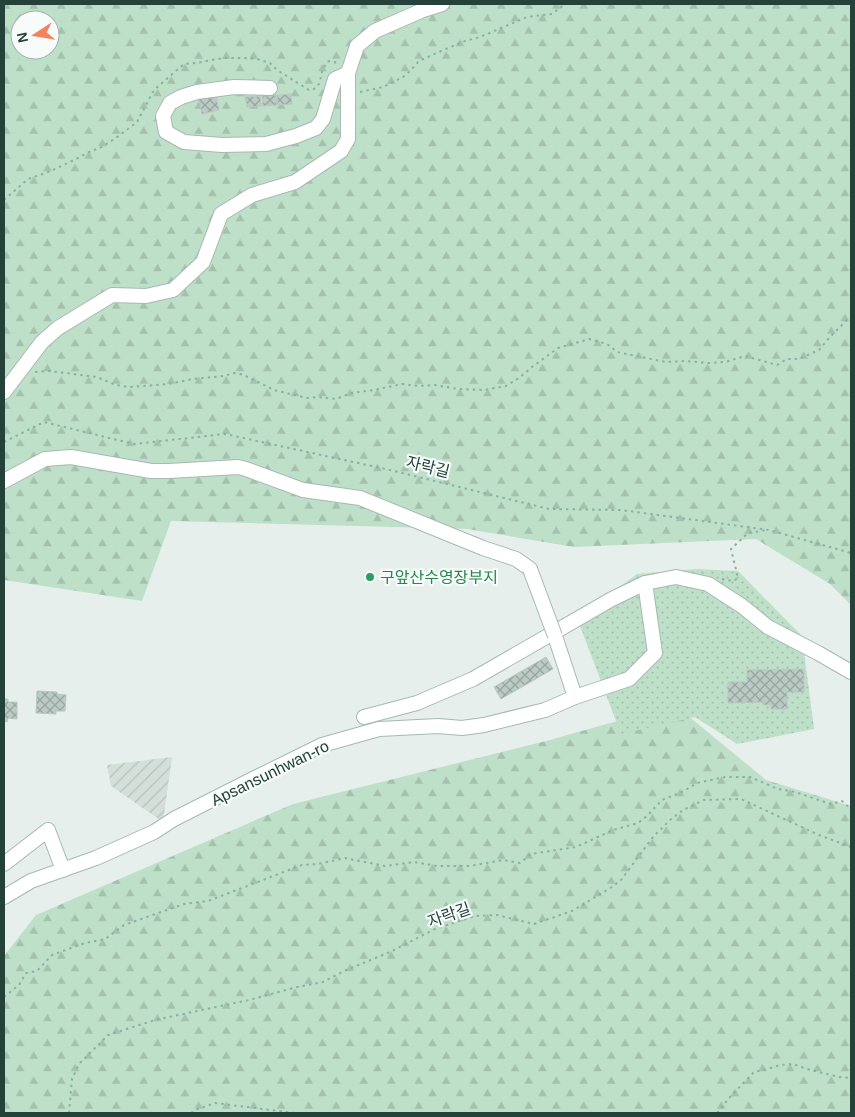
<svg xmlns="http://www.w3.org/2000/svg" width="855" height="1117" font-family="Arial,'Noto Sans KR',sans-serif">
  <defs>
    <pattern id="industrial-furrows" width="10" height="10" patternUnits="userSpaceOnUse" patternTransform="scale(1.25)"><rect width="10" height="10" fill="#d4dfda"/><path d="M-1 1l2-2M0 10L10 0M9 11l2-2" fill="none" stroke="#b6c1bc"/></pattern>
    <pattern id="forest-firs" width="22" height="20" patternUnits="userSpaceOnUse" patternTransform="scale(1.25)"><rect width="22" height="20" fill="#bfe0c8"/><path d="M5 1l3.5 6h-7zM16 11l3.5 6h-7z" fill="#a4c1ad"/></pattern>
    <pattern id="park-dots" width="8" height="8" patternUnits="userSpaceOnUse" patternTransform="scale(1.25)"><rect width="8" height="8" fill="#bfe0c8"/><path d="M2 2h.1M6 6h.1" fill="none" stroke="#a4c1ad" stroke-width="1.8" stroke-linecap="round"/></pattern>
    <pattern id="building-cross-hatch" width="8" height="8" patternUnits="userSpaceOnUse" patternTransform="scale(1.25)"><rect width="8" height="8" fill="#bbcac4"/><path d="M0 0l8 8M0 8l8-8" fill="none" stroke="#98a6a0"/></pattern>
  </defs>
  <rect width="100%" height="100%" fill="#e6efeb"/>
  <polygon fill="url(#industrial-furrows)" points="172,757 163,822 111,786 107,765"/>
  <g fill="url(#forest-firs)" fill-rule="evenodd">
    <path d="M 4,4 L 851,4 L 851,605 L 830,584 L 756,539 L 574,547 L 467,529 L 171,521 L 142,601 L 4,580 ZM 20,20 L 50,20 L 50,50 L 20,50 Z"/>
    <polygon points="675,705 766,780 851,806 851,1113 4,1113 4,956 36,915 293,804 546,741"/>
  </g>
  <polygon fill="url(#park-dots)" points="696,569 738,571 802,636 814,729 737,744 695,717 621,734 577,618 637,574"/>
  <g fill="url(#building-cross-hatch)" stroke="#b8c9c2">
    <polygon points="215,92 219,110 202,114 198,96"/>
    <polygon points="291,94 292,104 278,105 277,95"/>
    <polygon points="276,95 277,105 263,106 262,96"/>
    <polygon points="260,96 261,106 247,107 245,97"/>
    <polygon points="546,657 553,669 501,699 494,687"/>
    <polygon points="804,669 804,692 787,692 787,709 771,709 771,705 764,705 763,702 728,703 728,682 747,682 747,670"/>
    <polygon points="37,691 57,692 57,694 66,695 65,711 56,711 56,714 36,713"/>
    <polygon points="4,699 8,699 8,702 17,702 17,719 8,718 7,722 4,721"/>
  </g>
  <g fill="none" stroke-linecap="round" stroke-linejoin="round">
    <g stroke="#a8b8b2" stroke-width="16">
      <g id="minor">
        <polyline points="270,88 234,87 197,92 181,97 170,103 163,116 166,132 184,142 222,145 266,144 296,136 316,128 323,119 335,79 348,73"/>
        <polyline points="4,392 42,342 58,328 112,295 146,296 173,290 203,262 221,214 252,195 295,182 341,151 348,139 348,73 357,46 375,31 423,10 442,4"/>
        <polyline points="4,481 45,459 71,457 151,471 169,471 238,467 246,469 303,490 360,498 483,548 516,559 530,569"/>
        <polyline points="575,697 629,679 655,653 645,583 676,577 708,584 742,606 768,627 818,653 851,672"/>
        <polyline points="364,717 417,703 473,679 612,599 645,583"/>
        <polyline points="4,864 48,830 63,870"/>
        <polyline points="4,897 31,881 96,858 154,832 174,819 253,779 322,745 379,729 438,726 462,728 484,725 545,710 575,697 555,636"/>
      </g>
    </g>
    <g stroke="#86b3a5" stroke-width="2" stroke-dasharray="2.5 4" stroke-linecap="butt">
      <polyline points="360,92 383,87 403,77 409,72 419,61 441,51 465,41 480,37 527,17 552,14 565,4"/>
      <path d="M 4,200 L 28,179 L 51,171 L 78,158 L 91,151 L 100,148 L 116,138 L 137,122 L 154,90 L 184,64 L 196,63 L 223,58 L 244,58 L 257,59 L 270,63 L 277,70 L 309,90 L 314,89 L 320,83 C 321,74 322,68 329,61 L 335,62 L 336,65"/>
      <polyline points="35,372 49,371 97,377 116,385 129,387 168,384 193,379 224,376 234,373 244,375 251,379 258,382 274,390 307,398 317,397 336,399 351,393 374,390 402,384 419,386 435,385 458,389 484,390 506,386 519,378 532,367 558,348 589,339 607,344 617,352 666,362 685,361 708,363 725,362 745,356 777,365 787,359 799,359 819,350 830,337 847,320 851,317"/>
      <polyline points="4,442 44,422 134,444 225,434 390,470 549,509 621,510 769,530 851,553"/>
      <polyline points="722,579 733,581 738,578 731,549 748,533 767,530"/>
      <polyline points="4,997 19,985 26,973 37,971 52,955 85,943 105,939 124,925 184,904 208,901 302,865 318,864 345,858 385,866 414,862 437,866 470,866 503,860 520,863 531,854 576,847 613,830 638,823 647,816 662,800 682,792 697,783 725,777 750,777 778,789 795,792 831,804 842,801 851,809"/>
      <polyline points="69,1113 72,1079 79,1064 108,1035 155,1020 249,1000 297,987 323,982 344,971 390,952 435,929 475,916 497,915 534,924 572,911 612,887 621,880 653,837 670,820 683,810 704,800 741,799 819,835 851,847"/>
      <polyline points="191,1113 195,1110 215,1103 295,1113"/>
      <polyline points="717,1113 730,1097 754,1072 764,1070 780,1065 793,1064 807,1069 839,1077 851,1078"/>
    </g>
    <use href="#minor" stroke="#fff" stroke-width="14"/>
    <g stroke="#a8b8b2" stroke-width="16" stroke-linecap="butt">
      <polyline id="minor-bridge" points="530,569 555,636"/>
    </g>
    <use href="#minor-bridge" stroke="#fff" stroke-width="14"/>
  </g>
  <circle fill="#2e9e5b" stroke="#f7fbf9" stroke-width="2" cx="370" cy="577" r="5"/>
  <g text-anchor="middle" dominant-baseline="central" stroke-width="4.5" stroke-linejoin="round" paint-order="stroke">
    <g font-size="16" fill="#24423a" stroke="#f7fbf9">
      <text transform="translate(428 467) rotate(14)">자락길</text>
      <text transform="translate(270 773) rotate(-26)">Apsansunhwan-ro</text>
      <text transform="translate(449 915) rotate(-19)">자락길</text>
    </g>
    <g font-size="16" fill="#27864d" stroke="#f7fbf9" text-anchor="start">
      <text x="380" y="577">구앞산수영장부지</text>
    </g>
  </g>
  <rect width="855" height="1117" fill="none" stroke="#24423a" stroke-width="10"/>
  <g transform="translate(35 35) rotate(258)"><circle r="24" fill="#f7fbf9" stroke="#a3b1ad"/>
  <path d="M0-4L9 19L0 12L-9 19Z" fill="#f4845f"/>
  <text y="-8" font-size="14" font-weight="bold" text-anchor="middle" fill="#24423a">N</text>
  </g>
</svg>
